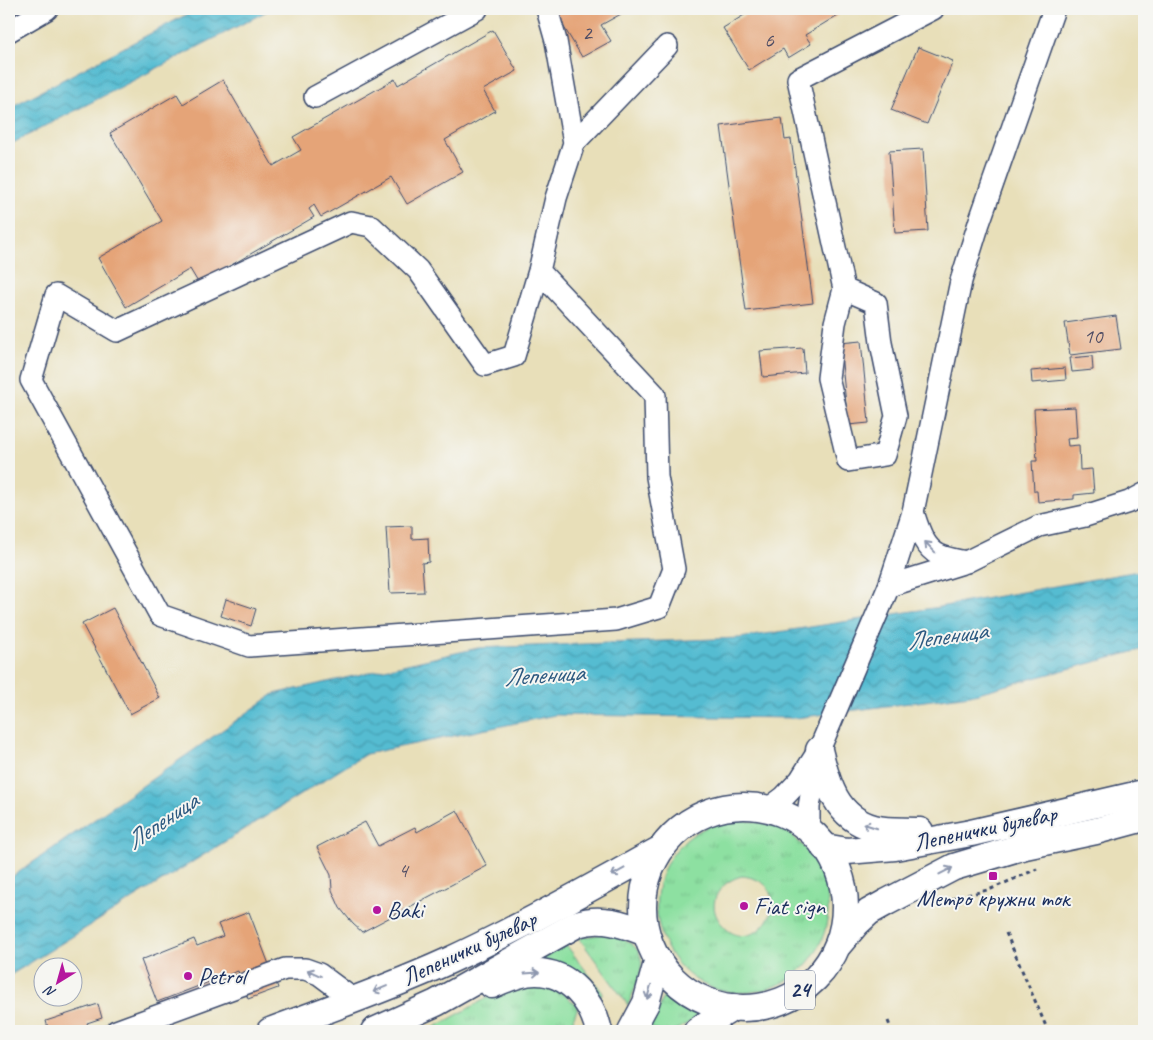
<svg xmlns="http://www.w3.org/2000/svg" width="1153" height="1040" font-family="Caveat,sans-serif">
  <defs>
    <pattern id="grass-tufts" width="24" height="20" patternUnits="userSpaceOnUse" patternTransform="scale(1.25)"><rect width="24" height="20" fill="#8de0a1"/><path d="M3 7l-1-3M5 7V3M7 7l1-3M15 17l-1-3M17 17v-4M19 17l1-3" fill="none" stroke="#79c08d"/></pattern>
    <pattern id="water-waves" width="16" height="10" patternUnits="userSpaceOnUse" patternTransform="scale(1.25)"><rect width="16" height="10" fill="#54bcd1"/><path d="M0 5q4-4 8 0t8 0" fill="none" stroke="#4599ad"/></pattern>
  </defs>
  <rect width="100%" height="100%" fill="#f6f6f2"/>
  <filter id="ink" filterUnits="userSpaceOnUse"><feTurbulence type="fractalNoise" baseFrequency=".02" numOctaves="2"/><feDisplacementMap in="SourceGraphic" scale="10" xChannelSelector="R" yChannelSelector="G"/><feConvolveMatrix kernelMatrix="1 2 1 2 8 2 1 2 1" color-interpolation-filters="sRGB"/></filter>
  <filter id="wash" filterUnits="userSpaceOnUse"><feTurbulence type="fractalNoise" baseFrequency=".0096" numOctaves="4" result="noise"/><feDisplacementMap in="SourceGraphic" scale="20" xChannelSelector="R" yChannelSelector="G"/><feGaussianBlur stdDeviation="1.12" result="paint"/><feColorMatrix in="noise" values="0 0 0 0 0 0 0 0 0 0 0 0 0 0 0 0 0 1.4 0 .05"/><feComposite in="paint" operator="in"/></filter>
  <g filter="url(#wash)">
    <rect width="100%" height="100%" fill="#e8dfb9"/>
    <g fill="url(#grass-tufts)" stroke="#548880" fill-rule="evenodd">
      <path d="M 736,820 C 750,821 763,822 777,827 C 787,831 797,839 804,847 C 851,896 826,979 758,991 C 655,1010 614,862 714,824 C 721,822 729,821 736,820 ZM 742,876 C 807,883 754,968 720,922 C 705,902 721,881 742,876 Z"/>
      <path d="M 608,933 C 654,947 644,968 628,1005 L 579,938 Z"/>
      <polygon points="567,946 603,993 597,998 537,961 552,951"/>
      <polygon points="518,984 546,985 561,991 578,1007 573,1019 578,1031 428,1031 505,988"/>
      <path d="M 665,992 L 684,1006 L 700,1015 C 683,1026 669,1040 649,1026 L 659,1009 Z"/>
    </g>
    <g fill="url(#water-waves)" stroke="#387698">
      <polygon points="197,9 271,9 9,145 9,108"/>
      <polygon points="1144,570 1144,649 970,695 796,718 555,715 366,754 9,976 9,879 274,694 478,648 740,638 939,607"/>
    </g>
    <g id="blocks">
      <g fill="#e5a478">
        <polygon points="553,9 630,9 601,25 611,41 582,57"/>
        <polygon points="754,9 848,9 805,35 811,44 788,58 783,49 749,70 723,28"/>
        <polygon points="493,30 517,71 483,90 495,111 445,140 463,172 407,204 391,177 321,217 314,205 309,209 314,217 199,284 190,269 126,307 98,258 162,221 110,133 177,94 183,104 223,80 273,166 301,150 293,137 395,79 398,85"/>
        <polygon points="918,47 953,61 927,124 891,110"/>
        <polygon points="782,118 785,140 791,139 813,303 746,311 721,126"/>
        <polygon points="923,149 928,231 895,233 889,151"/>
        <polygon points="1116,316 1121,349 1070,355 1065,323"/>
        <polygon points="861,341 869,423 848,425 840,343"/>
        <polygon points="803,348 805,373 763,377 760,351"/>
        <polygon points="1092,356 1093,370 1072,372 1070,358"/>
        <polygon points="1065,368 1066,380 1032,383 1031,371"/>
        <polygon points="1075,407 1077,438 1067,439 1068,446 1079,445 1080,470 1092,469 1094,493 1074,495 1074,499 1038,502 1037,491 1034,491 1032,461 1037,461 1034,409"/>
        <polygon points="412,526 412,539 428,538 429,562 422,563 424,592 390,593 386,527"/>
        <polygon points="226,599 256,609 251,626 221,616"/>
        <polygon points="113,608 160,698 130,714 82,624"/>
        <polygon points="457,810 487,866 362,932 353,924 340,908 332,890 331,875 317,847 365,822 378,846 415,827 417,832"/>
        <polygon points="249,912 278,988 248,999 238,971 157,1002 141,960 194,939 197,946 223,936 218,924"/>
        <polygon points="98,1004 102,1018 87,1023 90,1031 49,1031 46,1021"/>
      </g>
    </g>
  </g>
  <g filter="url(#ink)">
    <use href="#blocks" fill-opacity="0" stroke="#3a496c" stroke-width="1"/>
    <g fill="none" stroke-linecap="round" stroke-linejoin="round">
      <g stroke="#3a496c" stroke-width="24">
        <g id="minor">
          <polyline points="9,31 47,9"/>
          <polyline points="315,97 477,9"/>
          <polyline points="574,143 667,46"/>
          <polyline points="539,271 655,395 657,477 674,569 659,607 616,620 249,646 160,615 31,380 56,295 117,331 351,222 371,226 418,270 485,365 514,356 539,271 556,198 574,143 556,41 547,9"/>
          <polyline points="844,289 876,303 881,343 896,416 885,455 848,461 828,378 835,323 844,289 798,79 933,9"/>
          <path d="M 913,512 C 918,527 923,547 939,555 C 947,559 957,560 966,562"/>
          <polyline points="889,586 966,562 1039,526 1085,516 1129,502 1144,494"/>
          <polyline points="768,809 784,797 800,780 819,750 889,586 913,512 961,281 979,223 1054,9"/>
          <polyline points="809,830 809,807 817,760"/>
          <polyline points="116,1031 285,969 305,969 319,974 354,1000"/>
        </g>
      </g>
      <g stroke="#3a496c" stroke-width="29">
        <g id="major">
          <path d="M 819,750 C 827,783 836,818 874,828 C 888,832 905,830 920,831"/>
          <circle cx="744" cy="907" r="101"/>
          <polyline points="824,847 847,851 895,847 971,833 1144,793"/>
          <polyline points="839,944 856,924 869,912 887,902 954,867 1025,846 1096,831 1144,818"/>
          <path d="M 492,985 C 505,979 521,972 536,972 C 569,972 592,1001 599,1031"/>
          <path d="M 270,1031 C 329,1009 389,988 446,962 C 520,928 590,888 661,849"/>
          <path d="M 374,1031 L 436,1003 L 577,924 C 601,916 624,924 646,933"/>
          <polyline points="631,1031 646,1003 658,959"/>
          <polyline points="697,1031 708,1023 734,1007"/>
        </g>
      </g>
      <g stroke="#3a496c" stroke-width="3" stroke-dasharray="4 4" stroke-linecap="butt">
        <polyline points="937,905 948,900 991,889 1037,869"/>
        <polyline points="1006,933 1048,1031"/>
        <polyline points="888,1021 892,1031"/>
      </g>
      <use href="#minor" stroke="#fff" stroke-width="21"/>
      <use href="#major" stroke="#fff" stroke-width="26"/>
    </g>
    <defs><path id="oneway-shaft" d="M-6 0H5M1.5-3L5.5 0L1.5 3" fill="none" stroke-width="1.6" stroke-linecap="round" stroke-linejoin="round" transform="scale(1.25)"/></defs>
    <g stroke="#8d97ae">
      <use href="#oneway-shaft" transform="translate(930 547) rotate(-134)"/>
      <use href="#oneway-shaft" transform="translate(870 826) rotate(-162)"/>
      <use href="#oneway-shaft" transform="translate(946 871) rotate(-27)"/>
      <use href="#oneway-shaft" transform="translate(618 872) rotate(151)"/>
      <use href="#oneway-shaft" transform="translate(314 973) rotate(-156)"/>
      <use href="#oneway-shaft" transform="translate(532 973) rotate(-4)"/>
      <use href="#oneway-shaft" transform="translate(380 989) rotate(157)"/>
      <use href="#oneway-shaft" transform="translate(649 992) rotate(106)"/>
    </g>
  </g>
  <g fill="#b5179e" stroke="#f6f6f2" stroke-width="2">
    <rect x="988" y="871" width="10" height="10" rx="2.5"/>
    <circle cx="744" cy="906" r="5"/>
    <circle cx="377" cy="910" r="5"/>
    <circle cx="188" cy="976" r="5"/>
  </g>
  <g text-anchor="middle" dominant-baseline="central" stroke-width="4" stroke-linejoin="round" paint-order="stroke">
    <g font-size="21" fill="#4e4c64">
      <text x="587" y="33">2</text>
      <text x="769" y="40">6</text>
      <text x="1093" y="336">10</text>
      <text x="403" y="870">4</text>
    </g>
    <rect fill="#f6f6f2" stroke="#5d6b8a" stroke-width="1" x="785" y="970.5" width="30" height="39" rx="4"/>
    <g font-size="22" font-weight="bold" fill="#1b2f5e">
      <text x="800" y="990">24</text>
    </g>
    <g font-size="24" fill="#1b2f5e" stroke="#f6f6f2">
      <text transform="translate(985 828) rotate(-12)">Лепенички булевар</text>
      <text transform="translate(469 948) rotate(-25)">Лепенички булевар</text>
    </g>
    <g font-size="24" fill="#1b2f5e" stroke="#f6f6f2" text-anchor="start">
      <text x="993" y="898" text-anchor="middle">Метро кружни ток</text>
      <text x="754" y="906">Fiat sign</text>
      <text x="387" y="910">Baki</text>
      <text x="198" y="976">Petrol</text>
    </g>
    <g font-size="25" font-style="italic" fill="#2c5980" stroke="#f6f6f2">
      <text transform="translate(947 636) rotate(-8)">Лепеница</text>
      <text transform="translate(544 675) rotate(-4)">Лепеница</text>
      <text transform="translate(162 821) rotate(-34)">Лепеница</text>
    </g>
  </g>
  <rect width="1153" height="1040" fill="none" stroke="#f6f6f2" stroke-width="30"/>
  <g transform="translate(58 982) rotate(217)"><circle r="24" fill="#f6f6f2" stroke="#9ea6b7"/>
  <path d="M0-4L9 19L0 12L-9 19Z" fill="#b5179e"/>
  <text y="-8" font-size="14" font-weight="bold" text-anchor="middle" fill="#1b2f5e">N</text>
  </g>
</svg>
